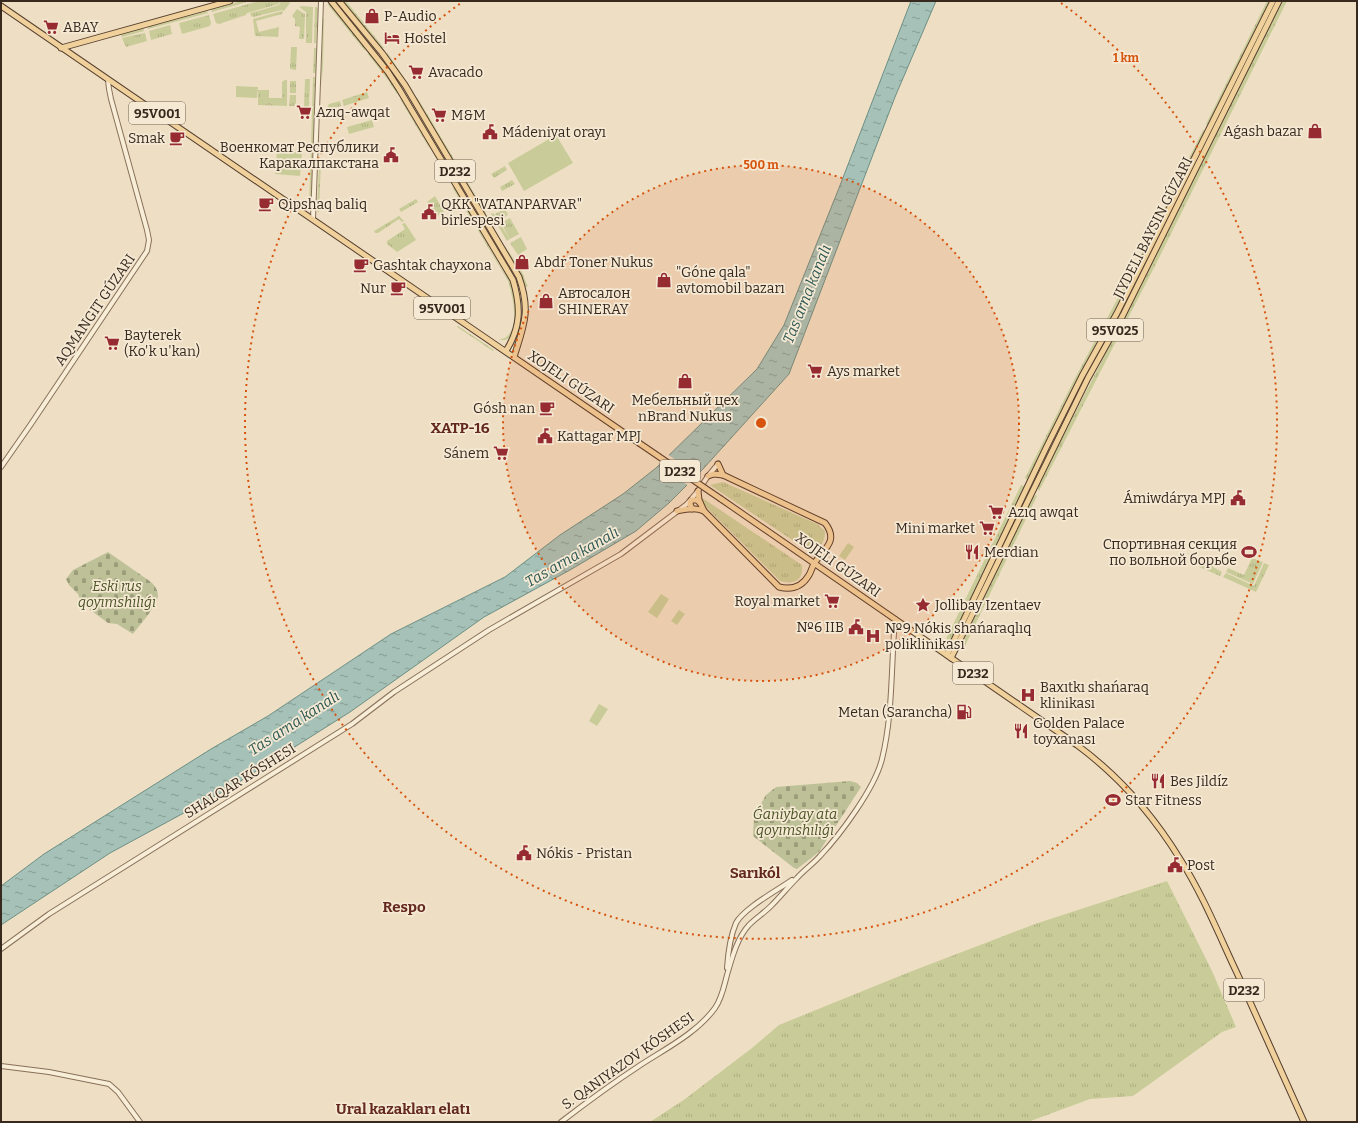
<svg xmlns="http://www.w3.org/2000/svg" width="1358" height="1123" font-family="Bitter,serif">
  <defs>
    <pattern id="grass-tufts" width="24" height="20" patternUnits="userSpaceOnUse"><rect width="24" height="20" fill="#c9cc98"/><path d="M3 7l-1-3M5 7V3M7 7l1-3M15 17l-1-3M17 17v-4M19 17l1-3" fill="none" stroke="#adaf83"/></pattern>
    <pattern id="cemetery-stones" width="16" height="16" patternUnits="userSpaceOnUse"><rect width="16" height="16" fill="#bec197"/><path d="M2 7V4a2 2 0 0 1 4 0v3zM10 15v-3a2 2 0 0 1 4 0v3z" fill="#9b9d7b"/></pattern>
    <pattern id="water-ripples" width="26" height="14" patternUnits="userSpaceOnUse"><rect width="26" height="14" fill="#a6c1b7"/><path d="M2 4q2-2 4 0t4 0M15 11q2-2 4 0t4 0" fill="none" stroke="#889d94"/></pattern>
  </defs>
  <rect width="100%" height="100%" fill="#eedfc4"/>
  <g fill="url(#grass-tufts)">
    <polygon points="242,1 251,1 212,12 211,9"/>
    <polygon points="259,1 280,1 279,4 247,13 246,15 219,24 216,23 213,14"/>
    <polygon points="281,1 288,1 290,3 284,11 282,10 253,17 251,16 250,13 279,5"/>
    <polygon points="343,1 346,1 384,48 381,48"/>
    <polygon points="1267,1 1270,1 1209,126 1206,124"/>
    <polygon points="1282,1 1287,1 1158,260 1039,491 1037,487 1155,257"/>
    <polygon points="330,4 364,47 365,51 328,5"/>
    <polygon points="302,6 313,7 312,43 306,43 306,12 299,7"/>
    <polygon points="315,7 317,7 318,9 316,43 314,43"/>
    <polygon points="297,9 305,14 304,39 299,39 300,27 295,26 295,19 292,16"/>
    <polygon points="207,11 208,13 148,29 148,27"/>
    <polygon points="282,11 283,12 282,14 256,21 259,32 279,27 278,37 256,36 255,35 253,19"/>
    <polygon points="209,15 211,23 210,26 182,34 179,23"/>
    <polygon points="324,18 323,68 321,85 323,19"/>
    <polygon points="170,25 172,34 151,40 149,31"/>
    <polygon points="143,28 144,31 122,37 121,34"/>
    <polygon points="145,33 147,41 126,47 122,38"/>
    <polygon points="291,47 297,47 296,70 290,69"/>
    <polygon points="314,48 317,48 316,73 313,73"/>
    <polygon points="387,52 414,93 412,92 387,55"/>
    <polygon points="367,53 370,54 387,76 398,92 397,94 388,80"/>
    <polygon points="313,77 315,77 314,143 311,145"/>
    <polygon points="305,79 310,79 309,109 304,108"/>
    <polygon points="285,80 287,80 287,106 258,105 258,90 269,90 269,98 282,98 282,82"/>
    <rect x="290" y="81" width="6" height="12"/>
    <polygon points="367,92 369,98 344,106 342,100"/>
    <polygon points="290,95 296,95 296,103 294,106 289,106"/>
    <polygon points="417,97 463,174 460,174 416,99"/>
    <polygon points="400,99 402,100 428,145 429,148"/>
    <polygon points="340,101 341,106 326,110 329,104"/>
    <polygon points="372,120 374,127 349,134 347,127"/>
    <polygon points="1203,130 1206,131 1117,306 1082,369 1027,480 1025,478 1074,380 1143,251"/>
    <polygon points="311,148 314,150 311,204 309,205"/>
    <polygon points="321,161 319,213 317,210 319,162"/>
    <polygon points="505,166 507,170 494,178 491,174"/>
    <polygon points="465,178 486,213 484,213 464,180"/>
    <polygon points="512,180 515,184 502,191 500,187"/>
    <path d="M 452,187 L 455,188 L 501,268 C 506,275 511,281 513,290 C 516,301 520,348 498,339 C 501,339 505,339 507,336 C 520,327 512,293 508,281 Z"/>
    <polygon points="435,196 444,212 436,217 427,202"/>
    <polygon points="416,199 418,202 401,212 399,209"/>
    <polygon points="505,209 508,215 499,220 495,214"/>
    <polygon points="493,213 510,239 507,241 491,214"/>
    <polygon points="399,216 404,221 402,222 399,219 378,233 375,233 374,231"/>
    <polygon points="510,218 519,234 510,239 501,223"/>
    <polygon points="405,223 416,240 397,252 387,244 387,241 405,229 402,224"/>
    <polygon points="521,237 527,249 518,255 510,243"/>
    <polygon points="504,246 505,246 522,272 528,287 525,286 519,271"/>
    <polygon points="458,326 494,350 493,351 457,327"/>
    <path d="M 723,482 L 817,524 L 825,531 C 825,540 822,546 814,552 L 810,552 L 710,485 Z"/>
    <polygon points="1021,485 1024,486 951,641 946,639"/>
    <polygon points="1036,495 1037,496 963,650 960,648 1033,497"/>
    <path d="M 701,497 L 802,565 C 804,581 793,585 780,581 L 706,507 L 702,501 Z"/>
    <polygon points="1204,558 1214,563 1213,567 1222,572 1220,576 1199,567"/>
    <polygon points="1252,558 1263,562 1253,584 1226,572 1228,568 1244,575"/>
    <polygon points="1264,563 1269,565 1256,592 1223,577 1226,573 1254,586"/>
    <polygon points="1167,881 1212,971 1236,1027 1222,1032 1133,1096 1090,1099 1028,1122 650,1122 685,1099 752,1048 779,1025 907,973 1035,924"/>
  </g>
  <g fill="url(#cemetery-stones)">
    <path d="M 108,552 L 151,582 C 155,586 158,590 158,596 C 157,606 139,626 133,634 L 117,624 L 108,623 L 82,604 L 78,594 L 69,585 L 66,579 L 73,570 Z"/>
    <polygon points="850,781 857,783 861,787 819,852 797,869 794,868 753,836 754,816 766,795 776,787"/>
  </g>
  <g fill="#c9cc98">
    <polygon points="236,86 258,87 257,98 236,97"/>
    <polygon points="556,135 573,163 524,191 508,163"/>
    <polygon points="277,151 302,153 300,176 275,174"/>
    <polygon points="848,543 854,547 845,560 839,556"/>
    <polygon points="661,594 669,599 657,618 648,612"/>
    <polygon points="679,610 685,614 677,625 671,621"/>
    <polygon points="599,704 608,709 597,726 589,721"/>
  </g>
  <polygon fill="url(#water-ripples)" stroke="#6d8f84" points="911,1 936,1 895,97 789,374 703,469 669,503 636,531 570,570 484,617 350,712 228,789 110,853 1,925 1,886 44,854 211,749 268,716 391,634 505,577 560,535 623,494 656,468 757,369 784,325 839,188"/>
  <polygon fill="#eedfc4" points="667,454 699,476 689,486 665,469 666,468 658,463"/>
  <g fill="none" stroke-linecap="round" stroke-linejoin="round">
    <g stroke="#88705b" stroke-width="6">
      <g id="minor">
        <polyline points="313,219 321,1"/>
        <polyline points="1,467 31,424 147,251 149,240 147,230 111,99 109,89 108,80"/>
        <polyline points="1,949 49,914 352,724 394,692 489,630 621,554 687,504 698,491 708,476 718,464"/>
        <path d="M 727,968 C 728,953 730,937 736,923 C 744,908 778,890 792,880"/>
        <polyline points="1,1066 49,1072 109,1084 118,1092 140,1122"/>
        <path d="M 561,1122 C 587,1102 613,1083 639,1066 C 665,1049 697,1033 715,1008 C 722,998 724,986 727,975 C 732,958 737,938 749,925 C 756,918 764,913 771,906 C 780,897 788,887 797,878 C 804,870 813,864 820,856 C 840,835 875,788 882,759 C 893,715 891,665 895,619"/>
      </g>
    </g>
    <g stroke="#563f2f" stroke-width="7">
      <g id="major">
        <path d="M 331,1 L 388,72 L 399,89 L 513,280 C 521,307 521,327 506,351"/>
        <path d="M 339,1 L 382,53 L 405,85 L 519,277 C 531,311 524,325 514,357"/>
        <polyline points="1,6 639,443"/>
        <polyline points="61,48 230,1"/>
        <polyline points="718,464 723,475"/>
        <path d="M 698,491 L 699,500 L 704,511 L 779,587 C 791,590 802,587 809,575 C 811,572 812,567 814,564 C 822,550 840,542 825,523 L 723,475 L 714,474 L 708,476"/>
        <path d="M 721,499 L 1077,745 C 1119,776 1153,815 1180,859 C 1203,895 1219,935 1237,973 C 1259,1023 1282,1072 1304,1122"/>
        <polyline points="692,509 690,504 691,500 697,500 700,503"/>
        <path d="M 677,511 C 687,509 695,507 704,511"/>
        <polyline points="947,655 1046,448 1082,376 1117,313 1273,1"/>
        <polyline points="951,658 1088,378 1123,315 1279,1"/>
      </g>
    </g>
    <use href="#minor" stroke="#f8edd7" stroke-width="4"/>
    <use href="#major" stroke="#f0d19c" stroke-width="5"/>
    <g stroke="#563f2f" stroke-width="7" stroke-linecap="butt">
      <polyline id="major-bridge" points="639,443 721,499"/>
    </g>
    <use href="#major-bridge" stroke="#f0d19c" stroke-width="5"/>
  </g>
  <circle cx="761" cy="423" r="258" fill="#d6540e" fill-opacity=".12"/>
  <g fill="none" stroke="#d6540e" stroke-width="2" stroke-dasharray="2 4">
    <circle cx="761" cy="423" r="258"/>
    <path d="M1061 3A516 516 0 1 1 461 3"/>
  </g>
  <defs>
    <g id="shop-bare" transform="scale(1.2)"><path d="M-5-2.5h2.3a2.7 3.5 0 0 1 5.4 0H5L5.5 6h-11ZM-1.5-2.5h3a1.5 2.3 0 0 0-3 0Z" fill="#962b32" stroke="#f5e9d4" stroke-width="2.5" paint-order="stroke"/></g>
    <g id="supermarket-bare" transform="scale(1.2)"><path d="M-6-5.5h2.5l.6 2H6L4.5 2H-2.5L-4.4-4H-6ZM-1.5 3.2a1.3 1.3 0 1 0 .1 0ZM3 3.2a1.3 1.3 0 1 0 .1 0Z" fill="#962b32" stroke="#f5e9d4" stroke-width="2.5" paint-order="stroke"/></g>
    <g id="hotel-bare" transform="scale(1.2)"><path d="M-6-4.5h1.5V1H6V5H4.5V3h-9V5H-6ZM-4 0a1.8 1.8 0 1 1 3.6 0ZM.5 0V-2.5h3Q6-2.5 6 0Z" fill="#962b32" stroke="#f5e9d4" stroke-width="2.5" paint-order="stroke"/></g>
    <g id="civic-bare" transform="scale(1.2)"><path d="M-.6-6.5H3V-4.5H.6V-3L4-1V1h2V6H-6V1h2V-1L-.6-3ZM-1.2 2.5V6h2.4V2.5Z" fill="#962b32" stroke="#f5e9d4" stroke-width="2.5" paint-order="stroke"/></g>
    <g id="cafe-bare" transform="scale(1.2)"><path d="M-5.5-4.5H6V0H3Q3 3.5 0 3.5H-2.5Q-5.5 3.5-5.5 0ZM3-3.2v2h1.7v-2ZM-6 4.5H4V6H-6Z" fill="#962b32" stroke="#f5e9d4" stroke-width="2.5" paint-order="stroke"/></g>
    <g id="restaurant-bare" transform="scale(1.2)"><path d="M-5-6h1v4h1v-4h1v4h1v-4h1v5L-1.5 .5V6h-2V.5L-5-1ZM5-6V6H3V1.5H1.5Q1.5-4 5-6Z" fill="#962b32" stroke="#f5e9d4" stroke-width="2.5" paint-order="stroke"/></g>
    <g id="stadium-bare" transform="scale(1.2)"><path d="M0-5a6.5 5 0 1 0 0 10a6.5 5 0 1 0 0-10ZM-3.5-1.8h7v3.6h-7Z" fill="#962b32" stroke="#f5e9d4" stroke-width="2.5" paint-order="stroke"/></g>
    <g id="sight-bare" transform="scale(1.2)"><path d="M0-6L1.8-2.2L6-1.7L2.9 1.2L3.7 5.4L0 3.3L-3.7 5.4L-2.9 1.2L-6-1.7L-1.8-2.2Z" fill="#962b32" stroke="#f5e9d4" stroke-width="2.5" paint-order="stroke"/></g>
    <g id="hospital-bare" transform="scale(1.2)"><path d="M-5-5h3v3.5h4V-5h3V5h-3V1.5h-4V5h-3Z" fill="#962b32" stroke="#f5e9d4" stroke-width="2.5" paint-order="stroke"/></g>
    <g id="fuel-bare" transform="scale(1.2)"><path d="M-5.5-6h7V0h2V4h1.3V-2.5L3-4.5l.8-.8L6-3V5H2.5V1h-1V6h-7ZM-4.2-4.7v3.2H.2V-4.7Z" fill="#962b32" stroke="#f5e9d4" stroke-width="2.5" paint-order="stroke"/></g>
  </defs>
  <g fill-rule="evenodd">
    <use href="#shop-bare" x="372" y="16"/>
    <use href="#supermarket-bare" x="51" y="27"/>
    <use href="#hotel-bare" x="392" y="38"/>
    <use href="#supermarket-bare" x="416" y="72"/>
    <use href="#supermarket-bare" x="304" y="112"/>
    <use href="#supermarket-bare" x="439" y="115"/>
    <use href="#shop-bare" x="1315" y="131"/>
    <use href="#civic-bare" x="490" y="132"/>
    <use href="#cafe-bare" x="177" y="138"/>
    <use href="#civic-bare" x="391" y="155"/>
    <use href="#cafe-bare" x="266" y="204"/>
    <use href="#civic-bare" x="429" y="212"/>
    <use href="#shop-bare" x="522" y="262"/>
    <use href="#cafe-bare" x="361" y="265"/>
    <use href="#shop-bare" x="664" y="280"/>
    <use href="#cafe-bare" x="398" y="288"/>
    <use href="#shop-bare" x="546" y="301"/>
    <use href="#supermarket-bare" x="112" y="343"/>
    <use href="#supermarket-bare" x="815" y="371"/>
    <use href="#shop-bare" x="685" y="381"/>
    <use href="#cafe-bare" x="547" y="408"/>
    <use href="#civic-bare" x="545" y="436"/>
    <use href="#supermarket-bare" x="501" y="453"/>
    <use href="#civic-bare" x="1238" y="498"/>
    <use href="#supermarket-bare" x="996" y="512"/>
    <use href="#supermarket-bare" x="987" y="528"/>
    <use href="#restaurant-bare" x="972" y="552"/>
    <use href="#stadium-bare" x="1249" y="552"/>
    <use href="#supermarket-bare" x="832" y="601"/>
    <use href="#sight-bare" x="923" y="605"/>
    <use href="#civic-bare" x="856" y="627"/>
    <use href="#hospital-bare" x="873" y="636"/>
    <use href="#hospital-bare" x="1028" y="695"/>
    <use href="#fuel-bare" x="964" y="712"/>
    <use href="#restaurant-bare" x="1021" y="731"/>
    <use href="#restaurant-bare" x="1158" y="781"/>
    <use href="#stadium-bare" x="1113" y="800"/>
    <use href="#civic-bare" x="524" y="853"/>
    <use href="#civic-bare" x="1175" y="865"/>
  </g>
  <g text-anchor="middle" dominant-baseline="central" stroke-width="3.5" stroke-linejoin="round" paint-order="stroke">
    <g fill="#f5e9d4" stroke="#716355" stroke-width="1">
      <rect x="129" y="102" width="56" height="22" rx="3"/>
      <rect x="435" y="160" width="40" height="22" rx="3"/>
      <rect x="414" y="297" width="56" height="22" rx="3"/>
      <rect x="1087" y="319" width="56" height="22" rx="3"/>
      <rect x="660" y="460" width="40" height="22" rx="3"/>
      <rect x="953" y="662" width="40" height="22" rx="3"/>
      <rect x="1224" y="979" width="40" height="22" rx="3"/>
    </g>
    <g font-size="13" font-weight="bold" fill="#38291e">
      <text x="157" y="113">95V001</text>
      <text x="455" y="171">D232</text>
      <text x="442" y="308">95V001</text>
      <text x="1115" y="330">95V025</text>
      <text x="680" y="471">D232</text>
      <text x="973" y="673">D232</text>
      <text x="1244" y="990">D232</text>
    </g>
    <g font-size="14" fill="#38291e" stroke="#f5e9d4" text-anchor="start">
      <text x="384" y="16">P-Audio</text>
      <text x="63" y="27">ABAY</text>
      <text x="404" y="38">Hostel</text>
      <text x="428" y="72">Avacado</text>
      <text x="316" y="112">Azıq-awqat</text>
      <text x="451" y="115">M&amp;M</text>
      <text x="1303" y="131" text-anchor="end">Aǵash bazar</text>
      <text x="502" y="132">Mádeniyat orayı</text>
      <text x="165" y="138" text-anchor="end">Smak</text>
      <text x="379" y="147" text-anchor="end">Военкомат Республики<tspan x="379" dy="16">Каракалпакстана</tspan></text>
      <text x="278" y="204">Qipshaq baliq</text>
      <text x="441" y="204">QKK "VATANPARVAR"<tspan x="441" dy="16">birlespesi</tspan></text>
      <text x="534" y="262">Abdr Toner Nukus</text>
      <text x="373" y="265">Gashtak chayxona</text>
      <text x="676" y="272">"Góne qala"<tspan x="676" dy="16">avtomobil bazarı</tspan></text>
      <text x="386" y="288" text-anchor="end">Nur</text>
      <text x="558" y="293">Автосалон<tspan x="558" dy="16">SHINERAY</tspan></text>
      <text x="124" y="335">Bayterek<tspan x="124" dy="16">(Ko'k u'kan)</tspan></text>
      <text x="827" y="371">Ays market</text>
      <text x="685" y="400" text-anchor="middle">Мебельный цех<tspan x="685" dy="16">nBrand Nukus</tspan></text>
      <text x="535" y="408" text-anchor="end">Gósh nan</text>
      <text x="557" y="436">Kattagar MPJ</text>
      <text x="489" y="453" text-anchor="end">Sánem</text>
      <text x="1226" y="498" text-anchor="end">Ámiwdárya MPJ</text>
      <text x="1008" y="512">Azıq awqat</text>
      <text x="975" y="528" text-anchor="end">Mini market</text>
      <text x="1237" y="544" text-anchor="end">Спортивная секция<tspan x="1237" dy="16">по вольной борьбе</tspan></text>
      <text x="984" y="552">Merdian</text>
      <text x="820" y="601" text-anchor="end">Royal market</text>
      <text x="935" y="605">Jollibay Izentaev</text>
      <text x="844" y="627" text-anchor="end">№6 IIB</text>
      <text x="885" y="628">№9 Nókis shańaraqlıq<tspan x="885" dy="16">poliklinikası</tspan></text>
      <text x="1040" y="687">Baxıtkı shańaraq<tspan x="1040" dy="16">klinikası</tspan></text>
      <text x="952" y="712" text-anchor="end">Metan (Sarancha)</text>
      <text x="1033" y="723">Golden Palace<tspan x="1033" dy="16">toyxanası</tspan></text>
      <text x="1170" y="781">Bes Jildíz</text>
      <text x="1125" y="800">Star Fitness</text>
      <text x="536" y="853">Nókis - Pristan</text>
      <text x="1187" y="865">Post</text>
    </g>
    <g font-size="14" fill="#38291e" stroke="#f5e9d4">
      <text transform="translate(1153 228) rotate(-63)">JIYDELI BAYSIN GÚZARI</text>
      <text transform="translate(95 310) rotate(-56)">AQMANGIT GÚZARI</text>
      <text transform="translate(571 382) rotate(34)">XOJELI GÚZARI</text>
      <text transform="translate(838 565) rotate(35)">XOJELI GÚZARI</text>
      <text transform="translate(240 781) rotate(-32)">SHALQAR KÓSHESI</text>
      <text transform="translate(628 1061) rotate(-35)">S. QANIYAZOV KÓSHESI</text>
    </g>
    <g font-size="14" font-style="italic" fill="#4b5425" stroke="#f5e9d4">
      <text x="117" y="586">Eski rus<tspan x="117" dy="16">qoyımshılıǵı</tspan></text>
      <text x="795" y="814">Ǵaniybay ata<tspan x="795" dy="16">qoyımshılıǵı</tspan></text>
    </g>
    <g font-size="15" font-style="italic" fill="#2e5853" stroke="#f5e9d4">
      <text transform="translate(807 294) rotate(-68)">Tas arna kanalı</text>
      <text transform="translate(572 557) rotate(-30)">Tas arna kanalı</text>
      <text transform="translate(294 723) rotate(-33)">Tas arna kanalı</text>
    </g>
    <g font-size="15" font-weight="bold" fill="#64291e" stroke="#f5e9d4">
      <text x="460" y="428">XATP-16</text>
      <text x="755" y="873">Sarıkól</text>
      <text x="404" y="907">Respo</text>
      <text x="403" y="1109">Ural kazakları elatı</text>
    </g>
  </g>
  <circle cx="761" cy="423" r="6" fill="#d6540e" stroke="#f5e9d4" stroke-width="2"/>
  <g font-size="12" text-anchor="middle" font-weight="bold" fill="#d6540e" stroke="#f5e9d4" stroke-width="3.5" stroke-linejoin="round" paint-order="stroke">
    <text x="1126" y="62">1 km</text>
    <text x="761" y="169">500 m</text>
  </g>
  <rect width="1358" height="1123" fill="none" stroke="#38291e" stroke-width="4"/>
</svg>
